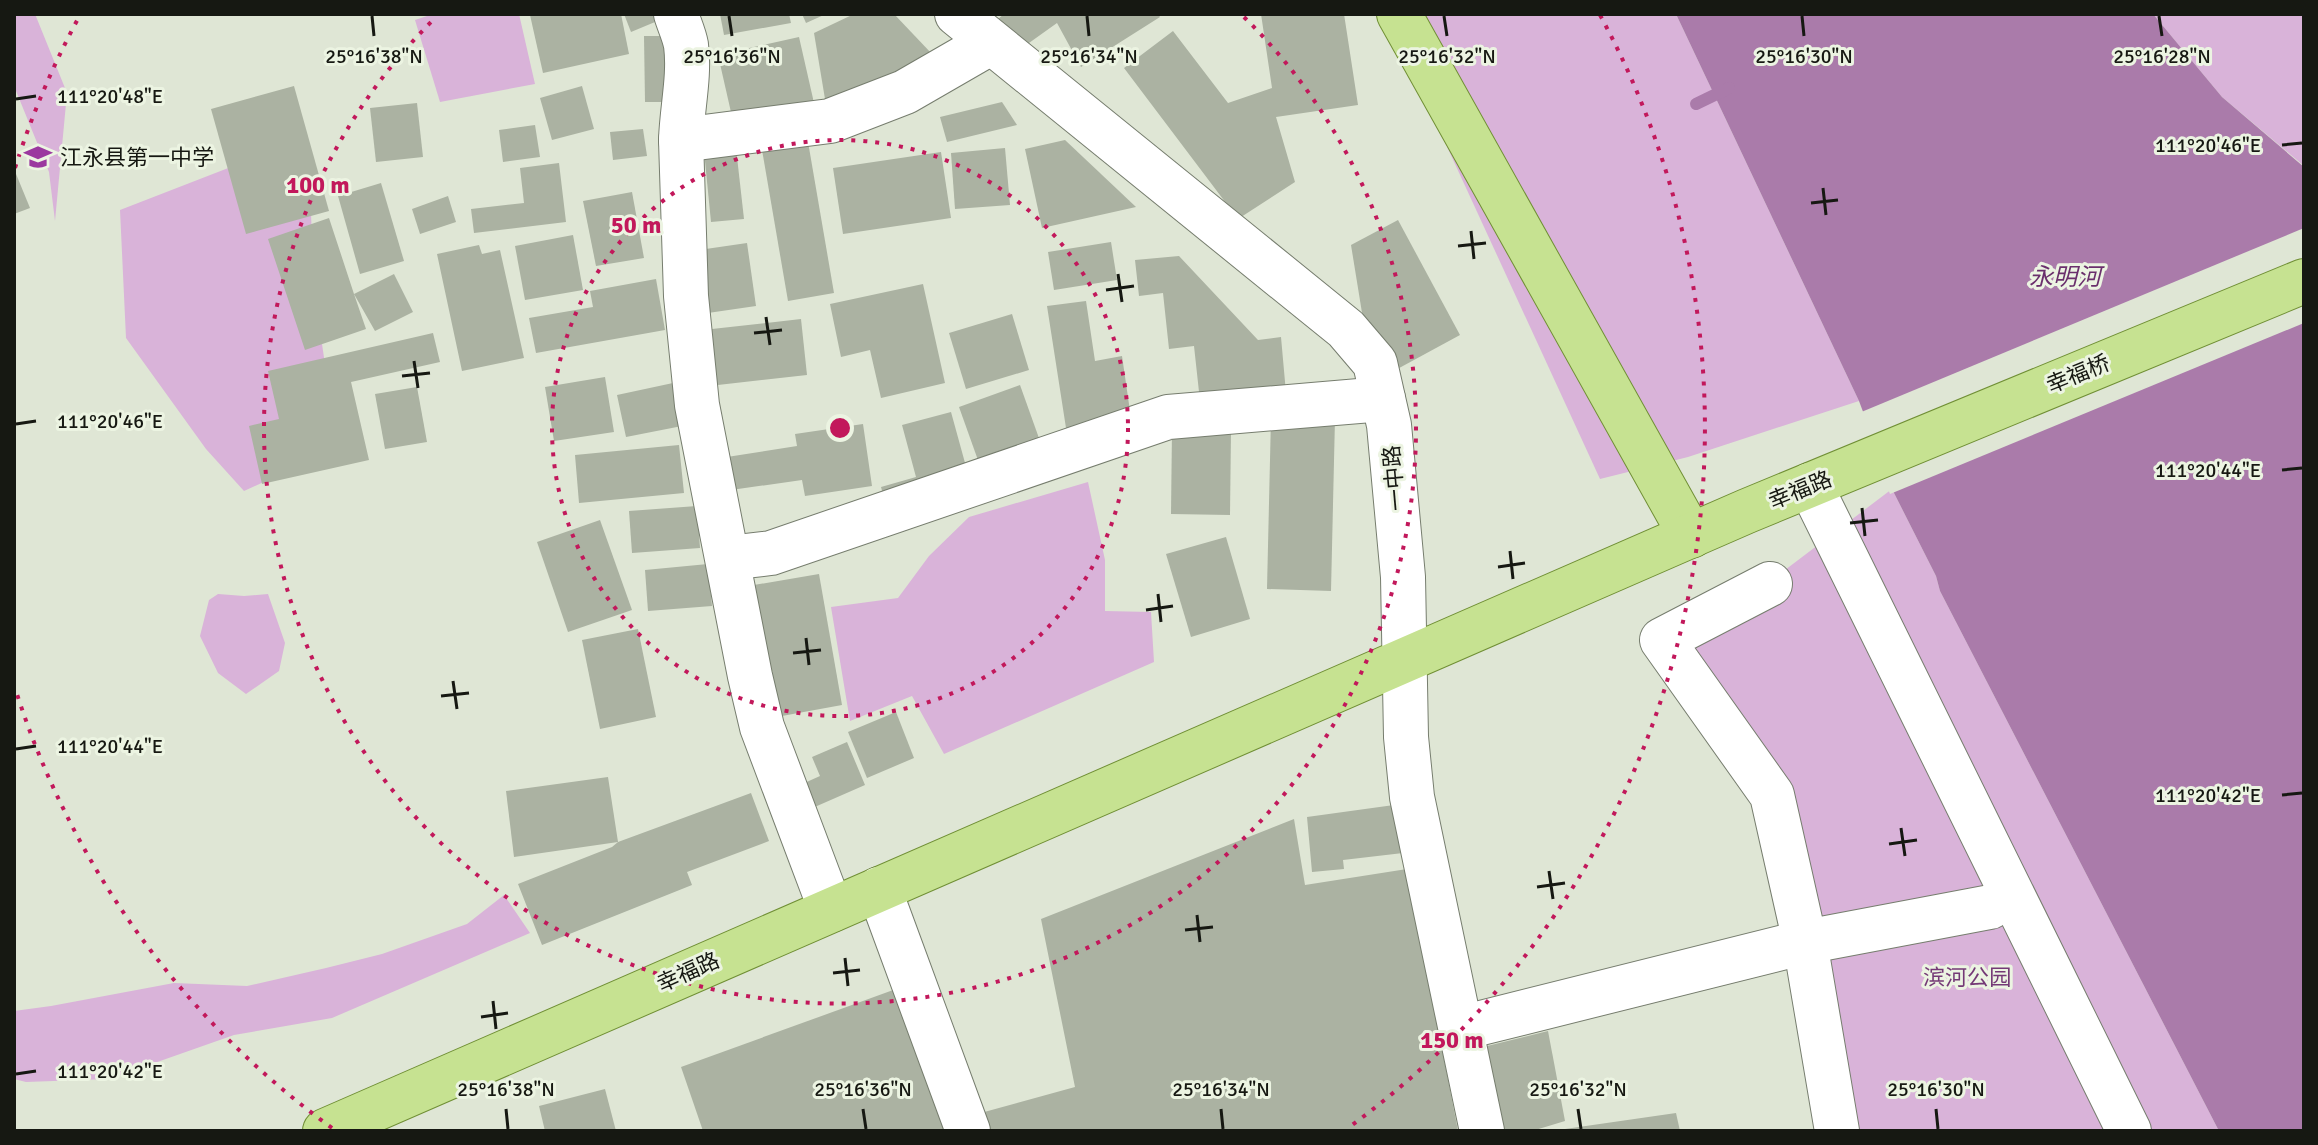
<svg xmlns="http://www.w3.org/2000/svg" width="2318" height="1145" font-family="Signika,'Noto Sans SC',sans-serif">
  <rect width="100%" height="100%" fill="#dfe6d5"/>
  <g fill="#d9b3d9">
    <polygon points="14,14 35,14 67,93 55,221 49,172 14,86"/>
    <polygon points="433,14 519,14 535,84 440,102 415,20"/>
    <polygon points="1386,14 1676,14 1859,401 1688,457 1600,479"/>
    <polygon points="2153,14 2304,14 2304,166 2222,97"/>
    <polygon points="308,137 314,290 330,398 350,442 244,491 206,449 126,338 120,210"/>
    <polygon points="1088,482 1105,560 1105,611 1151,612 1154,662 944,754 912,696 850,721 831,607 898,598 929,556 969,517"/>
    <polygon points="1892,489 1936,576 1940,591 2219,1131 1837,1131 1772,795 1662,640 1781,573"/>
    <polygon points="218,594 244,596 268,594 285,643 279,671 246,694 218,673 200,636 209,600"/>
    <polygon points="504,895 530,933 332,1018 234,1035 109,1079 26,1082 14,1079 14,1011 51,1006 174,983 247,986 326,968 382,954 467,924"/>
  </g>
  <polygon fill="#aa7baa" points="1676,14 2153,14 2222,97 2304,167 2304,1131 2219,1131 1940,591 1936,576 1892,489 1859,401"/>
  <polygon fill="#dfe6d5" points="2304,228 2304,323 1890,494 1859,413"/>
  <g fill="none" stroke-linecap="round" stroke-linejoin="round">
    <polyline stroke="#aa7baa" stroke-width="12" points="1696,104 1729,88"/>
  </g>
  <g fill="#abb2a2">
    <polygon points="536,14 621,14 629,54 543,73 530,15"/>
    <polygon points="624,14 666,14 667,17 631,32"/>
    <polygon points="720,14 789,14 791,23 724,35"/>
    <polygon points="802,14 826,14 806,23"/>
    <polygon points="854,14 894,14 932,54 826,105 814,33"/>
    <polygon points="1004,14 1158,14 1160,17 1081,67 1057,23 1012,55 991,25"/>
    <polygon points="1261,14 1344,14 1358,105 1276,117 1295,182 1238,219 1124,68 1173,31 1228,103 1272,88"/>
    <polygon points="644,36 677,36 678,102 645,102"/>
    <polygon points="799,37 814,103 733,121 718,55"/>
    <polygon points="294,86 329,211 246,234 211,109"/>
    <polygon points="582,86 594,129 552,140 540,98"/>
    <polygon points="1002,102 1017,125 947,142 940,117"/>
    <polygon points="417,103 423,157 376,162 370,108"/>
    <polygon points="535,125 540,157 503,162 499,130"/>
    <polygon points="643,129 647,156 613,160 610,132"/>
    <polygon points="807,136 834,293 788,301 761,144"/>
    <polygon points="1065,140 1136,207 1042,228 1025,149"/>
    <polygon points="736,148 744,219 711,222 704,151"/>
    <polygon points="1005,148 1010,205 955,209 951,153"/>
    <polygon points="941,152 951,218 843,234 833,168"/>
    <polygon points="559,163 566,222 474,233 471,209 524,203 520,168"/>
    <polygon points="14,169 30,208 14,214"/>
    <polygon points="381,183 404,261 360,274 338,196"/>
    <polygon points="632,192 644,258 596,266 583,201"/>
    <polygon points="448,196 456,222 420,234 412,209"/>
    <polygon points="329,218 354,294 394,274 413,312 375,331 354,294 366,329 305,350 268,239"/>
    <polygon points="1398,220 1460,335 1390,373 1364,325 1351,245"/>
    <polygon points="573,235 583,290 525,300 515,246"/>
    <polygon points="1111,242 1117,280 1054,290 1048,252"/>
    <polygon points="747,243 756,306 701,314 692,251"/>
    <polygon points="479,245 482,254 500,250 524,358 462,371 437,254"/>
    <polygon points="1179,256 1258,340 1281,337 1286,393 1200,401 1194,346 1169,349 1163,293 1139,296 1135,260"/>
    <polygon points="656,279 665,330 536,353 529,318 593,307 590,291"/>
    <polygon points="923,284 945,383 881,398 870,350 841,357 830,304"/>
    <polygon points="1086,301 1095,361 1122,356 1131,418 1066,428 1047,306"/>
    <polygon points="1012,314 1029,370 966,389 949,333"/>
    <polygon points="801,319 807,375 709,386 703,330"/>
    <polygon points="433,333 440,362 351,382 369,460 262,484 249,426 279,419 268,371"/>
    <polygon points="605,377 614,432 554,441 545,387"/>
    <polygon points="673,383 682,426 626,437 617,395"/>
    <polygon points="1020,385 1040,441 979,463 959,407"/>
    <polygon points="417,387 427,442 385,449 375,394"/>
    <polygon points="951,412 970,481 886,505 881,487 916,477 902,425"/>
    <polygon points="1271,417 1335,418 1331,591 1267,589"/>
    <polygon points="863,424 872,486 805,496 802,480 731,490 727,457 797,446 795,434"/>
    <polygon points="1172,429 1231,430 1230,515 1171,514"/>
    <polygon points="679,445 684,493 579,503 575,455"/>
    <polygon points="697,506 700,548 632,553 629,511"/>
    <polygon points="600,520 632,610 568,632 537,542"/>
    <polygon points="1226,537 1250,619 1191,637 1166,554"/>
    <polygon points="708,564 712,606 648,611 645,570"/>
    <polygon points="819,574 842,705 771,718 748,586"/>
    <polygon points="638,629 656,717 600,729 582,640"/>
    <polygon points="896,712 914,758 867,778 848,732"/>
    <polygon points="847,742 865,785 801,813 791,789 820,776 812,757"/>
    <polygon points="608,777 618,842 514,857 506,791"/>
    <polygon points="751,793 769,841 687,872 692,885 542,945 518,884 612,847 618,842"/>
    <polygon points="1394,805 1403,853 1343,860 1344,869 1312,872 1307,817"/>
    <polygon points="1294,819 1305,885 1407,869 1458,1131 984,1131 977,1114 1075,1087 1041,919"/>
    <polygon points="907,985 959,1131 703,1131 681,1067"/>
    <polygon points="1548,1031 1565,1121 1532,1131 1505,1131 1483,1047"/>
    <polygon points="605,1089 616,1131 545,1131 539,1106"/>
    <polygon points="1676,1113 1680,1131 1565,1131 1565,1129"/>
  </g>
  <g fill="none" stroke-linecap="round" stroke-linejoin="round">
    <g stroke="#767d6e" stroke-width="46">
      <g id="minor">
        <path d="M 676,14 C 679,24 684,34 686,45 C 690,76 682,108 681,140 L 686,296 L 697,405 L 750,676 L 762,727 L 831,910"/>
        <polyline points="957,14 1346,329 1375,363 1389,425 1403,577 1406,737 1412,797 1482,1131"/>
        <polyline points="681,140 830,121 905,92 990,43"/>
        <polyline points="1810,485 2129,1131"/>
        <polyline points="728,558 771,553 1168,417 1383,399"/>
        <polyline points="1770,584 1662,640 1772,795 1805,942 1837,1131"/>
        <polyline points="879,889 968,1131"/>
        <polyline points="1461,1028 1805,942 1990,907"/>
      </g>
    </g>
    <g stroke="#708f35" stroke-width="46">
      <g id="major">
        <polyline points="1399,14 1691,536"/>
        <polyline points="325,1131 1747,511 2304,281"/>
      </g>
    </g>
    <use href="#minor" stroke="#fff" stroke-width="44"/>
    <use href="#major" stroke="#c6e291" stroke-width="44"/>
  </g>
  <path fill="none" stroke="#161812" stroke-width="3" d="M 372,16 L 374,36M 729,16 L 732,36M 1087,16 L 1089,36M 1444,16 L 1447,36M 1802,16 L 1804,36M 2159,16 L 2162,36M 16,99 L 36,96M 2282,145 L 2302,143M 1823,188 L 1826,215M 1811,203 L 1838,200M 1471,231 L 1474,259M 1458,246 L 1486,243M 1118,274 L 1122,302M 1106,290 L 1134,286M 766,317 L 770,345M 754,333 L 782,330M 414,361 L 418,388M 402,376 L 430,373M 16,424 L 36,421M 2282,470 L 2302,468M 1862,508 L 1865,536M 1850,523 L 1878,520M 1510,551 L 1513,579M 1498,567 L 1525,563M 1158,594 L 1161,622M 1146,610 L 1173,606M 806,638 L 809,665M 793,653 L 821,650M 453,681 L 457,709M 441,696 L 469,693M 16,749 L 36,746M 2282,795 L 2302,793M 1901,828 L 1905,856M 1889,844 L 1917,840M 1549,871 L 1553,899M 1537,887 L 1565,883M 1197,915 L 1200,942M 1185,930 L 1213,927M 845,958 L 848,986M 833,973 L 860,970M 493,1001 L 496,1029M 481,1017 L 508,1013M 16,1074 L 36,1071M 506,1109 L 508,1129M 863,1109 L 866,1129M 1221,1109 L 1223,1129M 1578,1109 L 1581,1129M 1936,1109 L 1938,1129"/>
  <g fill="none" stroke="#c2185b" stroke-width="4" stroke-dasharray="4 8">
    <circle cx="840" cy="428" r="288"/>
    <path d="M1244 17A576 576 0 1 1 436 17"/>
    <path d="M332 1128A865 865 0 0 1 15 688M15 168A865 865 0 0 1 80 15M1600 15A865 865 0 0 1 1348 1128"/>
  </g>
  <defs>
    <g id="school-bare" transform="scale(2.16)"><path d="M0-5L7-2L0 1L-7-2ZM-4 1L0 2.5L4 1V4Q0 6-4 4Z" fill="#9b389f" stroke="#ecf4e2" stroke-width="2.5" paint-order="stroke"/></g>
  </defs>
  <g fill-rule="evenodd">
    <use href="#school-bare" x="38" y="157"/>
  </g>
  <g text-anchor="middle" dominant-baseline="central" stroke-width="6" stroke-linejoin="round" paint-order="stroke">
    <g font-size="22" fill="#161812" stroke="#ecf4e2" text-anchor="start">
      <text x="60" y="157">江永县第一中学</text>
    </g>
    <g font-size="22" fill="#161812" stroke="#ecf4e2">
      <text transform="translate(2078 374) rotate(-22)">幸福桥</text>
      <text transform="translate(1394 478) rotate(-95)">一中路</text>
      <text transform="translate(1800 490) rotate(-22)">幸福路</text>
      <text transform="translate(688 972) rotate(-24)">幸福路</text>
    </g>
    <g font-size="22" fill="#743976" stroke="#ecf4e2">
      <text x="1967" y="977">滨河公园</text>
    </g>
    <g font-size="24" font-style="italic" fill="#6a2f6c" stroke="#ecf4e2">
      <text x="2065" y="277">永明河</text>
    </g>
  </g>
  <g font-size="20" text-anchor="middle" fill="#161812" stroke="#ecf4e2" stroke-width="6" stroke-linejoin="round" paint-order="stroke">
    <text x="374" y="63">25°16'38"N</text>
    <text x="732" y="63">25°16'36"N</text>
    <text x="1089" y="63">25°16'34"N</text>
    <text x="1447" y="63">25°16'32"N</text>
    <text x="1804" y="63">25°16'30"N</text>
    <text x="2162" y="63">25°16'28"N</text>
    <text x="110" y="103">111°20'48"E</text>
    <text x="2208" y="152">111°20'46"E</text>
    <text x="110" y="428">111°20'46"E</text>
    <text x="2208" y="477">111°20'44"E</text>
    <text x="110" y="753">111°20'44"E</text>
    <text x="2208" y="802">111°20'42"E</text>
    <text x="110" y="1078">111°20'42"E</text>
    <text x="506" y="1096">25°16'38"N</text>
    <text x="863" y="1096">25°16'36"N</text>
    <text x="1221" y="1096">25°16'34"N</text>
    <text x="1578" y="1096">25°16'32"N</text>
    <text x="1936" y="1096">25°16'30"N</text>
  </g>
  <circle cx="840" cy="428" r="12" fill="#c2185b" stroke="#ecf4e2" stroke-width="4"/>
  <g font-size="24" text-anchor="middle" font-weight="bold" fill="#c2185b" stroke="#ecf4e2" stroke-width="6" stroke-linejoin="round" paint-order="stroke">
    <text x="318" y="193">100 m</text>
    <text x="636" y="233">50 m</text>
    <text x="1452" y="1048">150 m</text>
  </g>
  <rect width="2318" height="1145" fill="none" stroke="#161812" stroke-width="32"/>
</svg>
